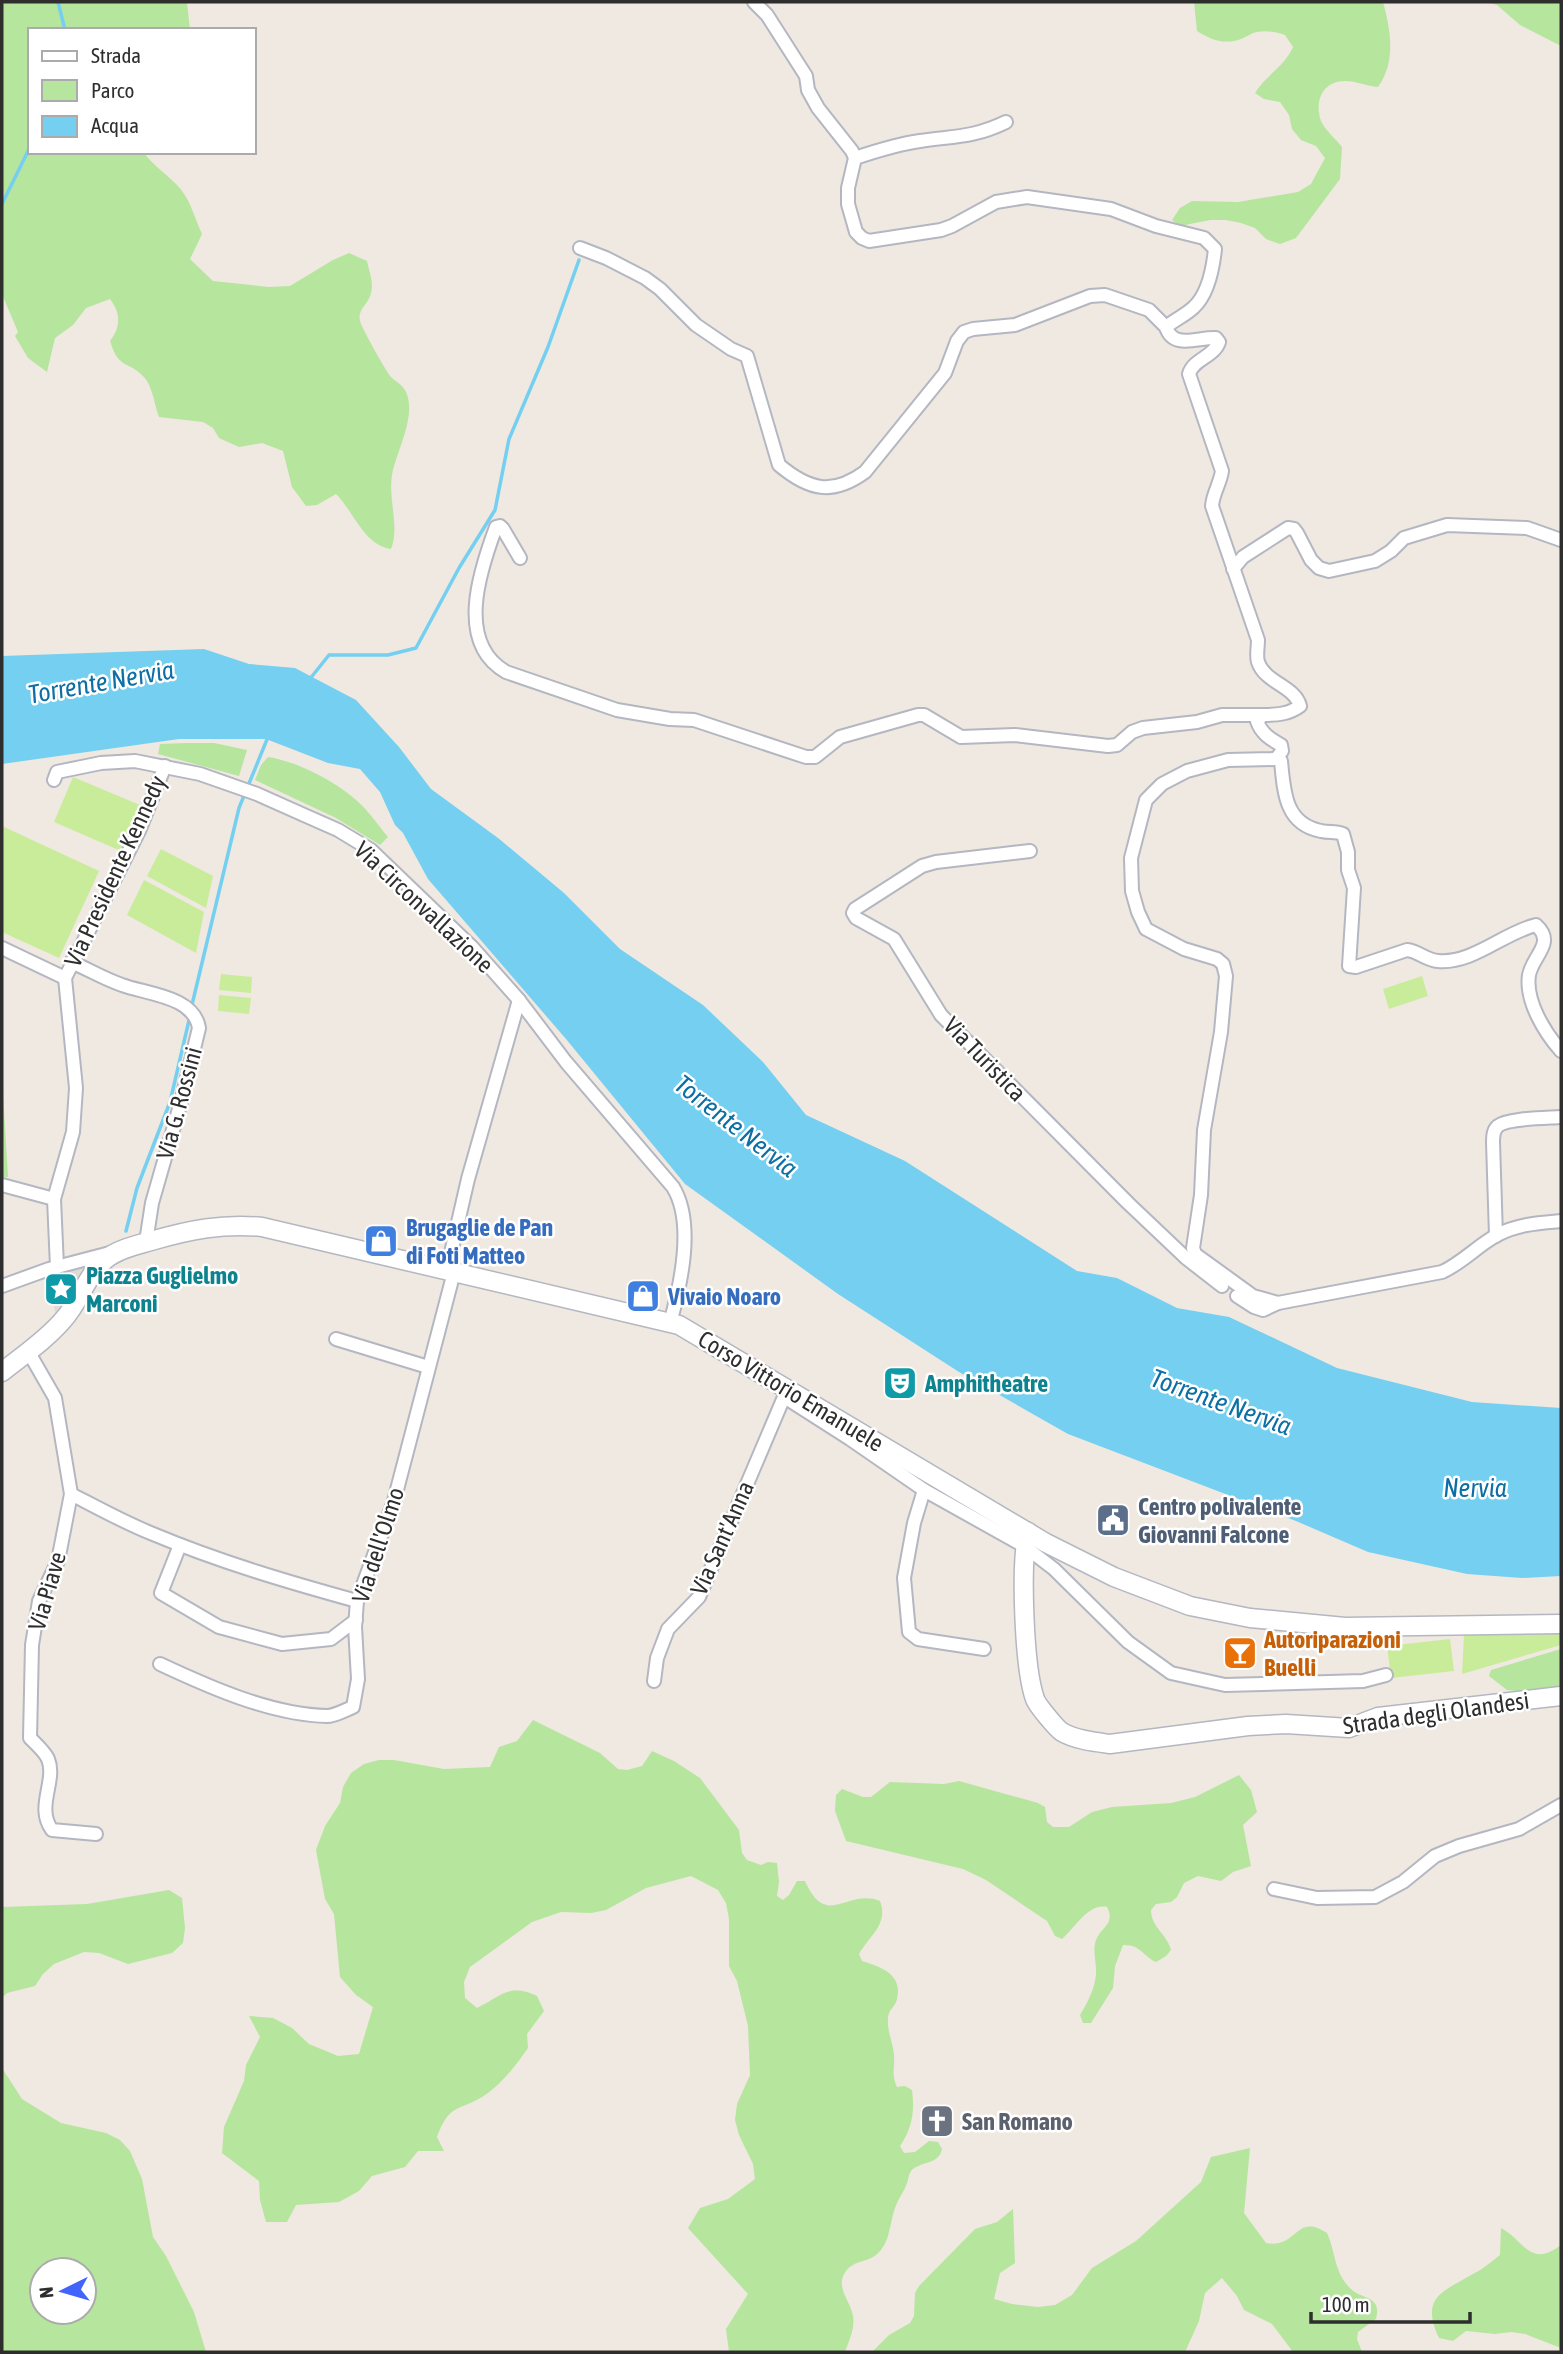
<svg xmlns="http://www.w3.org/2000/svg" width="1563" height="2354" font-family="'Asap Condensed',sans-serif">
  <rect width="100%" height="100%" fill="#efe9e1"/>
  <g fill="#b6e59e" fill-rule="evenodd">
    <path d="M 2,2 L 187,2 L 190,30 L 30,30 L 30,152 L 143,152 C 152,164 165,173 176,184 C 190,197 194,217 202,234 L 190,259 L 213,281 L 269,287 L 290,286 L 333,260 L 349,253 L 367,261 C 369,271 374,283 371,293 C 369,304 357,309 360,321 C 361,327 387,373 391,377 C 396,382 403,385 406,392 C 417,416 396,452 392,475 C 388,501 400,526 391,549 C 364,545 354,512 336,494 L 317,505 L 306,506 L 292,487 L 283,451 L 262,443 L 239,447 L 219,438 L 213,428 L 203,422 L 159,417 C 154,404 153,386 143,376 C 127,360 119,370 110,341 C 121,327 121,313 110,299 L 86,308 L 73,325 L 55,338 L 47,372 L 28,358 L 15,336 L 18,332 L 2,294 Z"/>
    <path d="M 1194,2 L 1383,2 C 1391,31 1396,62 1378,87 C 1367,86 1356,81 1345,81 C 1323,81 1314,101 1321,121 C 1325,130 1336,139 1342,147 L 1340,179 L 1296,238 L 1280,244 L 1266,239 L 1255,228 L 1241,223 L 1226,220 L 1210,220 L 1180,226 L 1172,220 L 1180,208 L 1192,201 L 1238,202 L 1298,192 L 1311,184 L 1325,158 L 1316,146 L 1301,140 L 1292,129 L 1289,115 L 1280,102 L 1264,99 L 1255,93 C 1266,75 1284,67 1293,47 L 1285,35 C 1276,32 1267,30 1257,32 C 1251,33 1246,37 1241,39 C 1224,45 1211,40 1197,31 Z"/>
    <polygon points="1485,2 1561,2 1561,46 1520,25 1497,5"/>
    <polygon points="187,743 214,743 247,750 239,776 158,754 160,744"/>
    <path d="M 268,757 C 296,761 335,781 356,800 C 368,810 378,825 388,837 L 380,845 L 336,818 L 255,780 L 261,765 Z"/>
    <polygon points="2,1077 8,1177 2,1177"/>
    <polygon points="1561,1649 1561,1688 1523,1692 1507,1690 1489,1676 1491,1670"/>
    <path d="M 533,1720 L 600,1753 L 618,1769 L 627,1770 L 642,1766 L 652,1751 L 674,1761 L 700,1778 L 739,1830 L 742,1853 L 747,1860 L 761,1865 L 768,1862 L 777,1863 L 779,1882 L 777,1896 L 783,1900 L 789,1895 L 797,1881 L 805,1881 C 827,1930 847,1888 880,1901 C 889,1924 869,1936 859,1954 L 862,1961 C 881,1967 903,1974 897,1999 C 896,2006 888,2010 888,2018 C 887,2032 893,2042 894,2055 C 895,2067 891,2075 897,2087 L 905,2086 L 912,2090 C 915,2112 912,2128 900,2146 L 904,2153 L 915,2152 L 929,2141 L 938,2142 L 942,2149 C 939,2164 924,2161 913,2169 C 908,2173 909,2178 907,2183 C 905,2190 900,2196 897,2203 C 892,2214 891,2227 887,2239 C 876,2267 857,2256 846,2271 C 834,2287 851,2301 853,2316 C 855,2330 849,2340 845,2352 L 729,2352 L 726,2329 L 748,2294 L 688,2228 L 700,2208 L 728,2199 L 755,2179 L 753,2164 L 739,2135 L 735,2120 L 737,2104 L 750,2075 L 748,2026 L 737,1981 L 729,1966 L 729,1919 L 726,1903 L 718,1890 L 691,1876 L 646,1888 L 606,1910 L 591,1913 L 561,1912 L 532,1922 L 470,1967 L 464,1982 L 465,1998 L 477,2008 C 502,1996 509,1983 537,1996 L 544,2011 L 527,2034 L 528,2048 C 517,2064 504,2081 488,2093 C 460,2113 451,2100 437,2137 L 444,2151 L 418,2151 L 405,2167 L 372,2176 L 359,2191 L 339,2202 L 296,2205 L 287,2222 L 266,2222 L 260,2200 L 259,2181 L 222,2153 L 224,2127 L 244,2081 L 246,2065 L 260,2037 L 249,2016 L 273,2018 L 292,2028 L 309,2044 L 338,2056 L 359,2054 L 373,2007 L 356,1995 L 340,1977 L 334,1914 L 325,1899 L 316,1850 L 325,1826 L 340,1803 L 343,1787 L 351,1773 L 364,1764 L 379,1760 L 394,1760 L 444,1769 L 490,1767 L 499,1747 L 517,1741 Z"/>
    <path d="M 1239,1775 L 1251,1790 L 1257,1812 L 1243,1825 L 1251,1866 L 1233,1872 L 1221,1881 L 1198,1876 L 1184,1883 L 1177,1897 L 1171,1902 L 1156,1904 L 1151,1910 C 1151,1927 1167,1934 1171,1950 L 1166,1956 L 1156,1962 C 1143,1956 1140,1944 1123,1945 L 1115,1966 L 1113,1988 L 1091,2023 L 1083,2023 L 1080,2015 C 1087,2003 1095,1989 1096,1974 C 1097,1964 1092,1950 1096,1940 C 1101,1927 1116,1924 1107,1907 C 1088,1903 1075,1928 1062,1939 L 1055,1936 L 1047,1921 L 986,1880 L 963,1869 L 846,1841 L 835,1811 L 836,1795 L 842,1789 L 863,1797 L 871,1797 L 890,1782 L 944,1784 L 959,1781 L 1038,1803 L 1045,1807 L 1047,1822 L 1053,1827 L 1069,1827 L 1092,1812 L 1112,1807 L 1171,1803 L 1195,1797 Z"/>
    <polygon points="169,1890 182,1898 185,1928 183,1943 172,1953 128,1964 99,1953 84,1952 54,1964 43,1974 35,1986 7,1993 2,1998 2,1907 87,1904"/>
    <path d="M 2,2068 L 22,2099 L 61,2123 L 106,2133 L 120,2140 L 130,2151 L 142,2179 L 153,2237 L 166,2256 L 194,2312 L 206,2352 L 2,2352 ZM 42,2270 L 84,2270 L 84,2312 L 42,2312 Z"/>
    <path d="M 1250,2148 L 1244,2213 L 1266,2243 C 1298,2249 1295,2212 1327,2233 C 1336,2253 1334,2273 1351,2289 C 1362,2300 1382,2295 1376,2319 L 1358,2332 L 1357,2339 L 1362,2352 L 1293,2352 L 1272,2324 L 1244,2310 L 1237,2296 L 1222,2278 L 1205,2293 L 1199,2321 L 1185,2352 L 872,2352 L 889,2335 L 910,2323 L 914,2316 L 915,2293 L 919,2286 L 975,2229 L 997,2222 L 1013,2209 L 1015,2263 L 1000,2273 L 994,2299 L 1012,2304 L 1038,2307 L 1055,2305 L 1072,2295 L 1092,2268 L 1136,2241 L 1201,2182 L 1211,2157 Z"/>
    <path d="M 1501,2228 C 1524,2240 1530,2269 1561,2245 L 1561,2348 L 1525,2334 L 1511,2332 L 1495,2334 L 1466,2331 L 1453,2341 L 1439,2338 C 1420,2297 1442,2292 1473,2274 C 1483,2269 1491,2262 1500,2255 Z"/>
  </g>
  <g fill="#c9ec9a">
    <polygon points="73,777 140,805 121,851 54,822"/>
    <polygon points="2,826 99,871 59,958 2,932"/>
    <polygon points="161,849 213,876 206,908 147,876"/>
    <polygon points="144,880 204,912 196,953 127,915"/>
    <polygon points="221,974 252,977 251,993 219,990"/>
    <polygon points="1422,976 1428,996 1389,1009 1383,989"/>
    <polygon points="219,995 251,998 249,1014 218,1011"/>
    <polygon points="1561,1631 1561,1645 1462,1674 1464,1635"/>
    <polygon points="1450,1639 1454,1671 1391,1678 1387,1646"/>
  </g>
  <polygon fill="#dfdcd8" points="88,1259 89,1269 57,1319 50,1292 47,1292 45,1287 49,1269"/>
  <polygon fill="#75cff0" points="204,649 249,664 295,668 356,700 399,747 431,789 498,838 564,893 620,949 703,1005 763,1062 806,1115 905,1161 1077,1271 1117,1278 1177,1308 1229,1317 1337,1368 1472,1402 1561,1408 1561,1576 1522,1578 1467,1574 1368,1552 1296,1521 1068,1434 959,1372 838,1294 685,1184 566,1039 428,879 403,833 395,825 380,792 360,769 328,763 266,739 179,739 2,764 2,656"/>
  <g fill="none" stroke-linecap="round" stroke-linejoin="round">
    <g stroke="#75cff0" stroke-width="3.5">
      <polyline points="58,2 65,30"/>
      <polyline points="2,204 30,147"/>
      <polyline points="309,680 329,655 388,655 416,648 459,568 495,510 509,439 548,347 579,260"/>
      <polyline points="191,1009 239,808 268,737"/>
      <polyline points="126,1231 137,1188 170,1102 190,1016"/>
    </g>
    <g stroke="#b4b7c1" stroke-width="16">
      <g id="street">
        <path d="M 754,2 L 767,15 L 806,76 L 808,90 L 818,108 L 852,151 L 855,158 L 848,188 L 848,204 L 856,232 L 862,238 L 869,241 L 941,230 L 952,226 L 996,202 L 1027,197 L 1111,209 L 1156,226 L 1204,238 L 1215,249 C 1213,268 1208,294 1194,307 C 1186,315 1174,320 1166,327 C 1173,350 1198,337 1216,338 L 1219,342 C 1214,357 1193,359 1189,374 L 1222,471 C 1220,484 1213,493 1212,506 L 1258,640 C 1258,647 1256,656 1258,662 C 1265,683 1295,686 1300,706 C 1289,714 1277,715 1263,715 L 1257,721 C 1261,733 1270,739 1281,745 L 1282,751 L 1276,759 L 1228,760 L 1187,771 L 1162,784 L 1146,800 L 1131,858 L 1132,891 L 1138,912 L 1146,929 L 1184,949 L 1217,959 L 1223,964 L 1226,976 L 1221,1032 L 1204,1130 L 1201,1195 L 1193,1248 L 1195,1254 L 1253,1296 L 1278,1303"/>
        <path d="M 855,158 C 876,151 898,144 920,141 C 953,136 973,138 1006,122"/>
        <path d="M 580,248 L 606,258 L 645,278 L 660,289 L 696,325 L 731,349 L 747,356 L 779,465 C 809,490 832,496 865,472 L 945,373 L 957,341 L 964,332 L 973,329 L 1015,325 L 1090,296 L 1105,295 L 1149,310 L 1166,327"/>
        <path d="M 520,558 L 503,529 L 500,526 L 496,527 C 480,570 455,643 506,672 L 617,710 L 670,719 L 694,720 L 806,757 L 815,757 L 840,737 L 918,715 L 924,715 L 961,737 L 1015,735 L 1108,746 L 1117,745 L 1132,732 L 1143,728 L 1197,722 L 1222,715 L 1263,715"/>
        <polyline points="1233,569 1243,557 1288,528 1294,529 1297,533 1311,560 1319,568 1329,571 1375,561 1391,551 1404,538 1447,525 1527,528 1561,540"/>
        <path d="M 1281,761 C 1284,792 1285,824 1321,831 C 1329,833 1335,831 1343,834 L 1348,852 L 1348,870 L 1354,888 L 1349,966 L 1356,967 L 1407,950 C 1418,951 1426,960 1438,961 C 1473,964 1503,933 1536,925 C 1556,943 1533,955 1529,975 C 1525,1001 1545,1033 1561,1051"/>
        <path d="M 54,780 L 57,772 L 101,763 L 135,761 L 200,774 L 257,794 L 304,815 L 338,830 L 371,850 L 472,947 L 519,1000 L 566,1062 L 673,1187 C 695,1223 681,1284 670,1323"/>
        <polyline points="1030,851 936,862 922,866 855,909 853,913 856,918 894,939 941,1015 1128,1203 1186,1258 1222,1286"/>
        <polyline points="2,948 65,978"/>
        <path d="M 71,962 C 88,969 104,979 122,985 C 146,994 194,996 199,1028 L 181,1102 L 152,1203 L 146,1242"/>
        <polyline points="2,1185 54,1199"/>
        <path d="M 1496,1236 L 1493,1142 C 1493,1137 1493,1130 1498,1126 C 1507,1118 1548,1118 1561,1117"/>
        <polyline points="57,1267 54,1199 73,1132 76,1088 65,978 139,831 165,766"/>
        <polyline points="447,1270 468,1179 519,1000"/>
        <polyline points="2,1286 49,1269 110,1253"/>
        <path d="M 1237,1296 L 1254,1307 L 1263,1310 L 1278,1303 L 1442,1272 C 1462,1263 1477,1246 1497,1235 C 1518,1224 1538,1223 1561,1221"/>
        <polyline points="336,1339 428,1367"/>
        <path d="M 28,1351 L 55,1398 L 71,1494 L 58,1561 L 39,1601 L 32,1645 L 30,1738 C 36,1744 45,1752 48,1759 C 57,1781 35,1807 52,1830 L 96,1834"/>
        <polyline points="789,1400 850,1439 924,1490 1024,1546 1054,1569 1128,1642 1171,1673 1225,1685 1363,1681 1386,1675"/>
        <polyline points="924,1490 914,1523 904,1578 909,1632 918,1639 984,1649"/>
        <path d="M 71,1494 C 98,1508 125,1523 153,1534 C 220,1562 288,1582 357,1601"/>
        <polyline points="180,1545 161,1593 219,1627 282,1644 331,1639 356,1620"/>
        <path d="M 160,1664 C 209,1687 272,1715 327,1716 C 335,1716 345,1710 353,1707 L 358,1679 L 355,1627 L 357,1601 L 394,1501 L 454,1272"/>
        <polyline points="654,1681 657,1658 668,1629 699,1597 787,1390"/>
        <polyline points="1274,1889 1317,1898 1375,1897 1403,1882 1435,1856 1459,1846 1519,1829 1561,1805"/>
      </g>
    </g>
    <g stroke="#b4b7c1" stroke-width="21">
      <g id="secondary">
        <path d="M 2,1372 C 22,1356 46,1340 63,1320 C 80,1302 86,1275 106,1259 C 118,1249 137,1245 151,1241 C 189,1230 223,1223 262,1227 L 679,1325 L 1046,1543 L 1114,1577 L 1190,1606 L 1250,1618 L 1345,1627 L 1561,1624"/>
        <path d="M 1028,1532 C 1020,1564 1024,1668 1035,1699 C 1037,1705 1057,1729 1062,1732 C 1076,1740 1095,1742 1110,1744 L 1248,1726 L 1286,1724 L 1349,1728 L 1378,1717 L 1561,1696"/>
      </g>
    </g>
    <use href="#street" stroke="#fff" stroke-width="12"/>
    <use href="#secondary" stroke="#fff" stroke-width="18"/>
  </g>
  <defs>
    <g id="shop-square" transform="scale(1.75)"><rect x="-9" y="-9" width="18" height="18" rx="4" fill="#3f7fe0" stroke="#fff"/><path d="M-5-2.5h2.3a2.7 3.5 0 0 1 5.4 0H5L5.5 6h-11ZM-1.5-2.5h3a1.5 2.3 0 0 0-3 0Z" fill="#fff"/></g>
    <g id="sight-square" transform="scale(1.75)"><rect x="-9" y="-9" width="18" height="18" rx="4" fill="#0f9aa8" stroke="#fff"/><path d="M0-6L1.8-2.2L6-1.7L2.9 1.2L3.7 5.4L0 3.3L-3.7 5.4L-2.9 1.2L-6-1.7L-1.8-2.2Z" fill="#fff"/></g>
    <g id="theatre-square" transform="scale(1.75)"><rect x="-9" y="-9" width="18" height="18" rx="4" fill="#0f9aa8" stroke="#fff"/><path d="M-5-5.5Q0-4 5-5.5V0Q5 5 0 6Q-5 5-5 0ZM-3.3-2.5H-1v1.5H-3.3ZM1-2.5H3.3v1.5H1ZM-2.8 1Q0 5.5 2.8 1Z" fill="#fff"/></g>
    <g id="civic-square" transform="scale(1.75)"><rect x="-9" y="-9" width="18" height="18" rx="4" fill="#5c6f8a" stroke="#fff"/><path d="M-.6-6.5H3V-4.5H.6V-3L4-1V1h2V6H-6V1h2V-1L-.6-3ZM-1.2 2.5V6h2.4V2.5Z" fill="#fff"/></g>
    <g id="bar-square" transform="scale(1.75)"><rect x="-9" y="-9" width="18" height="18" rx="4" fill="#e8710a" stroke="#fff"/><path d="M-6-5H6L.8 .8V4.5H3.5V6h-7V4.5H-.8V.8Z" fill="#fff"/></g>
    <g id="church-square" transform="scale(1.75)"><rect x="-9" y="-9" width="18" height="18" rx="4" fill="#6b7280" stroke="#fff"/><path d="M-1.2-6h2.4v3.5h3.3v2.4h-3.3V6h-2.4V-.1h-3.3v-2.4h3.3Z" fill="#fff"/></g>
  </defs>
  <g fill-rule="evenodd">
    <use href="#shop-square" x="381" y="1241"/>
    <use href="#sight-square" x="61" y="1289"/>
    <use href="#shop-square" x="643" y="1296"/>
    <use href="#theatre-square" x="900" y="1383"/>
    <use href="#civic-square" x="1113" y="1520"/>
    <use href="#bar-square" x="1240" y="1653"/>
    <use href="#church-square" x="937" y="2121"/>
  </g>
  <g text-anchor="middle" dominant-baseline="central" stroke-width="5" stroke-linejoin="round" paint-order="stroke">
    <g font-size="24" fill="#2e2e2e" stroke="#fff">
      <text transform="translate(115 871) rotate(-65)">Via Presidente Kennedy</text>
      <text transform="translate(424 907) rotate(43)">Via Circonvallazione</text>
      <text transform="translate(985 1059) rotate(46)">Via Turistica</text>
      <text transform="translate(179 1103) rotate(-75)">Via G. Rossini</text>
      <text transform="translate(791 1391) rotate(31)">Corso Vittorio Emanuele</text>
      <text transform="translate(722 1538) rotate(-66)">Via Sant'Anna</text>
      <text transform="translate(378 1545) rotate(-72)">Via dell'Olmo</text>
      <text transform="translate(47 1591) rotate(-74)">Via Piave</text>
      <text transform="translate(1436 1713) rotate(-8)">Strada degli Olandesi</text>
    </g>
    <g font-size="24" font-weight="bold" fill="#366cbe" stroke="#fff" text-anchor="start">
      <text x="406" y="1227">Brugaglie de Pan<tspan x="406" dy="28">di Foti Matteo</tspan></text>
      <text x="668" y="1296">Vivaio Noaro</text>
    </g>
    <g font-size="24" font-weight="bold" fill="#0d838f" stroke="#fff" text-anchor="start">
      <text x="86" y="1275">Piazza Guglielmo<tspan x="86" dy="28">Marconi</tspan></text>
      <text x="925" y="1383">Amphitheatre</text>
    </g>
    <g font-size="24" font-weight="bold" fill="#4e5e75" stroke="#fff" text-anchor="start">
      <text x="1138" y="1506">Centro polivalente<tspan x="1138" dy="28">Giovanni Falcone</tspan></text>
    </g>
    <g font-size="24" font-weight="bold" fill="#c56008" stroke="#fff" text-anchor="start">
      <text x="1264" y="1639">Autoriparazioni<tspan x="1264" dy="28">Buelli</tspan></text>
    </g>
    <g font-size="24" font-weight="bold" fill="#5b616d" stroke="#fff" text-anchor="start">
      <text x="962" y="2121">San Romano</text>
    </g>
    <g font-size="26" font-style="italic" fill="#0d6fa3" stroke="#fff">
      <text transform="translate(101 682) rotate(-10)">Torrente Nervia</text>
      <text transform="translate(736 1126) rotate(38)">Torrente Nervia</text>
      <text transform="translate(1221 1402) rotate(20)">Torrente Nervia</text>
      <text x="1475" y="1488">Nervia</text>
    </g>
  </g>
  <rect width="1563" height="2354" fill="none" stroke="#2e2e2e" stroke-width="7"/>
  <rect x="28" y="28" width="228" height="126" fill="#ffffff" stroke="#ababab" stroke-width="2"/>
  <rect x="42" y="51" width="35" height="10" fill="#ffffff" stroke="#ababab" stroke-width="2"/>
  <text x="91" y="63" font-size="21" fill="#2e2e2e">Strada</text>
  <rect x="42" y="80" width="35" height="21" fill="#b6e59e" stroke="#ababab" stroke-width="2"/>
  <text x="91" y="98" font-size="21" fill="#2e2e2e">Parco</text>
  <rect x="42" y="116" width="35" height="21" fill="#75cff0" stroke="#ababab" stroke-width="2"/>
  <text x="91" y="133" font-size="21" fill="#2e2e2e">Acqua</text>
  <g transform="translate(63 2291) rotate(265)"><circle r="33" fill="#ffffff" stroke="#ababab" stroke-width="2"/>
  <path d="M0-5L12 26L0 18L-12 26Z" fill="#4264fb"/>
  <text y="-10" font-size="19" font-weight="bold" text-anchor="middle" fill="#2e2e2e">N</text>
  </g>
  <path d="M1311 2312v10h159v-10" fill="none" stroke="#2e2e2e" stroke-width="3.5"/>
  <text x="1322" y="2312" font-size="21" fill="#2e2e2e" stroke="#ffffff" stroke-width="5" paint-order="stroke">100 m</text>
</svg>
